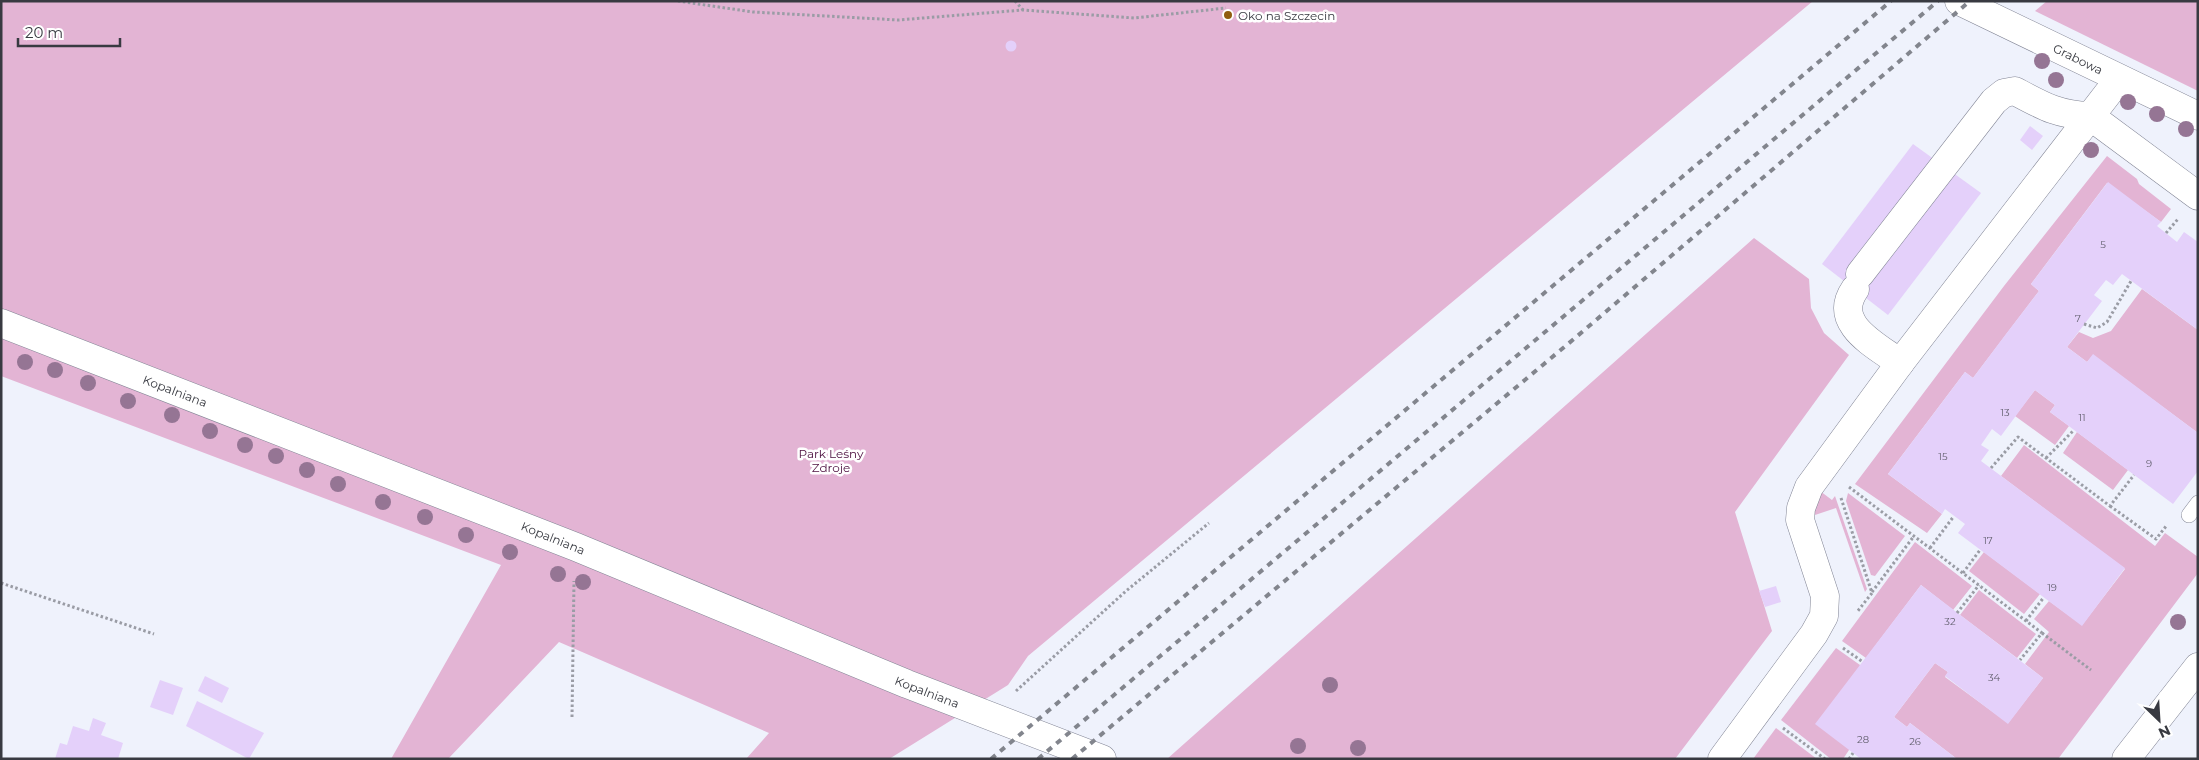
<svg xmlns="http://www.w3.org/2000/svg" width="2199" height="760" font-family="Montserrat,sans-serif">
  <rect width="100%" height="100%" fill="#eff2fc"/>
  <g fill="#e3b4d4">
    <polygon points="1,1 1813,1 1028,656 1008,685 889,759 746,759 769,733 559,642 448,759 391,759 501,565 1,376"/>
    <polygon points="2047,1 2198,1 2198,91 2035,11"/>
    <polygon points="2107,156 2137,179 2139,184 2171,209 2161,222 2107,183 2031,284 2039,291 1973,378 1965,372 1888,474 1942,514 1927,533 1855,484 2004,286"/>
    <polygon points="1754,238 1809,279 1811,308 1824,333 1849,355 1735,512 1772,631 1675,759 1167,759"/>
    <polygon points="2142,289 2198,330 2198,433 2093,355 2087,362 2067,347 2079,332 2093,338 2111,331"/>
    <polygon points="2035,390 2055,405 2050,412 2069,426 2055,445 2015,416"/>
    <polygon points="2077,432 2128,470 2113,490 2063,453"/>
    <polygon points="2024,445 2155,546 2165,533 2198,557 2198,573 2058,759 1957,759 1910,723 1907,727 1894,717 1935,663 1948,672 1945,677 2008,723 2043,678 2025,664 2049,632 2034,619 2049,601 2082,625 2125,569 2001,476"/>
    <polygon points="1820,491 1832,500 1835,496 1867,589 1865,592 1836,508 1815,515 1813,509"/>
    <polygon points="1848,493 1905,536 1875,576 1871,575 1846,501"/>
    <polygon points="1915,542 1972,586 1953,610 1921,585 1866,658 1842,641"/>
    <polygon points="1984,552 2040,594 2024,614 1969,571"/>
    <polygon points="1979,590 2036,634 2017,658 1960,615"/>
    <polygon points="1836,648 1860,665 1849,750 1843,759 1831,759 1781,720"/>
    <polygon points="1776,728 1817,759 1753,759"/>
  </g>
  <g fill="#e4d0fa">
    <circle cx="1011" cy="46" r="5.5"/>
    <polygon points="2030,126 2043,136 2032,150 2020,140"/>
    <polygon points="1913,144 1981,193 1888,315 1822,264"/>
    <polygon points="2108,182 2161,222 2157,226 2177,242 2184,232 2198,242 2198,330 2122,274 2113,285 2106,280 2094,295 2102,301 2067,347 2087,362 2093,354 2198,433 2198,471 2173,504 2050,412 2055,405 2035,390 2001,436 1992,429 1981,445 1989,450 1981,461 2125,568 2082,626 1958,533 1965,524 1945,509 1942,514 1888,474 1965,372 1973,378 2006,334 2039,291 2031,284"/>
    <polygon points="1921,585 2043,678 2008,724 1945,676 1948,672 1935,663 1894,717 1907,727 1910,723 1957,759 1861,759 1815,724"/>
    <polygon points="1776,586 1781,602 1765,607 1759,591"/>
    <polygon points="205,676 229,688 222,703 198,691"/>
    <polygon points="160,680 183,688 173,715 150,707"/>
    <polygon points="197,701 264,733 249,759 186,726"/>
    <polygon points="93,718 106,723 101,735 123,743 118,759 55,759 60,743 67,745 73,726 89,731"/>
  </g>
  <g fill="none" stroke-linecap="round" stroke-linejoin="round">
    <g stroke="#828595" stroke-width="16">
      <polyline id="service" points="2189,515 2198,503"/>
    </g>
    <g stroke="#828595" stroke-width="29">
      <g id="minor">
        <polyline points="1959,1 2198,116"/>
        <path d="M 1860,274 L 1994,101 L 2004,93 L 2015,91 C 2043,106 2058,115 2090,116 L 2198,196"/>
        <path d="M 1855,289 C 1831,324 1876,345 1900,363"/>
        <polyline points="1,323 576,547 907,684 1102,759"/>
        <polyline points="1722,759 1814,634 1824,616 1825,596 1800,520 1801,508 1809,487 1900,363 2119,79"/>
      </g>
    </g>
    <g stroke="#828595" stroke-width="29">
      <polyline id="tertiary" points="2126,759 2198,667"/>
    </g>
    <g stroke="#9a9ca5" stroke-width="3" stroke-dasharray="2.5 2.5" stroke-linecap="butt">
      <polyline points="678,1 753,12 898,20 1023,10 1134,18 1226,8"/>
      <polyline points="1015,1 1023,10"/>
      <polyline points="2166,233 2178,219"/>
      <polyline points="2084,324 2097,328 2107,322 2131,281"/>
      <polyline points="2046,458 2074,430"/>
      <polyline points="1991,468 2018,437 2110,506 2134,475"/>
      <polyline points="1849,487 2042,633 2020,660"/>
      <polyline points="1841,498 1872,593 1857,612"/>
      <polyline points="2110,506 2156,539 2167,525"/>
      <polyline points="1930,548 1954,516"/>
      <polyline points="1963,573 1980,550"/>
      <polyline points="1,583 154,634"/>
      <polyline points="1872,592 1914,536"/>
      <polyline points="1957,613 1979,585"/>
      <polyline points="2026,621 2044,597"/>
      <polyline points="2042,633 2091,670"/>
      <polyline points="1843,648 1863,662"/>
      <polyline points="1016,691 1126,591 1209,523"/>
      <polyline points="572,717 574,581"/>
      <polyline points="1783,728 1825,759"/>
      <polyline points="1849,759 1853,753"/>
    </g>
    <use href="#service" stroke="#fff" stroke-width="15"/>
    <use href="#minor" stroke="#fff" stroke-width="28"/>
    <use href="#tertiary" stroke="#fff" stroke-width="28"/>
    <g stroke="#82858d" stroke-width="4" stroke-dasharray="6 6" stroke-linecap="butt">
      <polyline points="991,759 1891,1"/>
      <polyline points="1038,759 1938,1"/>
      <polyline points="1072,759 1575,338 1970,1"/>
    </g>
  </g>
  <g fill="#957594">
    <circle cx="2042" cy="61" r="8"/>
    <circle cx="2056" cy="80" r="8"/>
    <circle cx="2128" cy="102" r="8"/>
    <circle cx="2157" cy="114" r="8"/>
    <circle cx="2186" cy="129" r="8"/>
    <circle cx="2091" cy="150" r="8"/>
    <circle cx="25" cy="362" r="8"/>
    <circle cx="55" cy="370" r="8"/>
    <circle cx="88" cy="383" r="8"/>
    <circle cx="128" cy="401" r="8"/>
    <circle cx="172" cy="415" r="8"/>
    <circle cx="210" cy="431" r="8"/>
    <circle cx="245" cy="445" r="8"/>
    <circle cx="276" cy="456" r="8"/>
    <circle cx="307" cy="470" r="8"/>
    <circle cx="338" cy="484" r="8"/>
    <circle cx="383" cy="502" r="8"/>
    <circle cx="425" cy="517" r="8"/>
    <circle cx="466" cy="535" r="8"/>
    <circle cx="510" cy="552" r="8"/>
    <circle cx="558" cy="574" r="8"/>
    <circle cx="583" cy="582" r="8"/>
    <circle cx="2178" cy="622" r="8"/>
    <circle cx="1330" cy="685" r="8"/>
    <circle cx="1298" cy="746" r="8"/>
    <circle cx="1358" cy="748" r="8"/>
  </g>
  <circle fill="#915d10" stroke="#fff" stroke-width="2" cx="1228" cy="15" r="5"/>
  <g text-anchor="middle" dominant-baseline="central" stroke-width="5" stroke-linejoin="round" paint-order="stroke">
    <g font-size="10" fill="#63606f">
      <text x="2103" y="244">5</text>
      <text x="2078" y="318">7</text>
      <text x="2005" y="412">13</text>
      <text x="2082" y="417">11</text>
      <text x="1943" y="456">15</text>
      <text x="2149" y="463">9</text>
      <text x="1988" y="540">17</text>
      <text x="2052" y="587">19</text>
      <text x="1950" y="621">32</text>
      <text x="1994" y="677">34</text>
      <text x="1863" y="739">28</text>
      <text x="1915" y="741">26</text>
    </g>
    <g font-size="12" fill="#383a41" stroke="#fff" text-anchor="start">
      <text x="1238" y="15">Oko na Szczecin</text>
    </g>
    <g font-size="12" fill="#383a41" stroke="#fff">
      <text transform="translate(2078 59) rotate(26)">Grabowa</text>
      <text transform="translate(175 391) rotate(21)">Kopalniana</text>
      <text transform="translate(553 538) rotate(22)">Kopalniana</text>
      <text transform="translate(927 692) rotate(21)">Kopalniana</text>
    </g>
    <g font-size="12" fill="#4b0e3e" stroke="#fff">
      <text x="831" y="453">Park Leśny<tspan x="831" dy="14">Zdroje</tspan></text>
    </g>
  </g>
  <rect width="2199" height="760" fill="none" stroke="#383a41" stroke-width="5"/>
  <g transform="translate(2159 720) rotate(155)" stroke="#ffffff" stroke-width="4" paint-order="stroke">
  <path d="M0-4L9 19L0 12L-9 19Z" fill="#383a41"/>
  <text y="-8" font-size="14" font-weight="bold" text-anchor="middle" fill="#383a41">N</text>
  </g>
  <path d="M18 38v8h102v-8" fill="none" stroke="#383a41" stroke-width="2.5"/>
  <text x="25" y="38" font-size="15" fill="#383a41" stroke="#ffffff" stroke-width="4" paint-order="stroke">20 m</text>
</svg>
